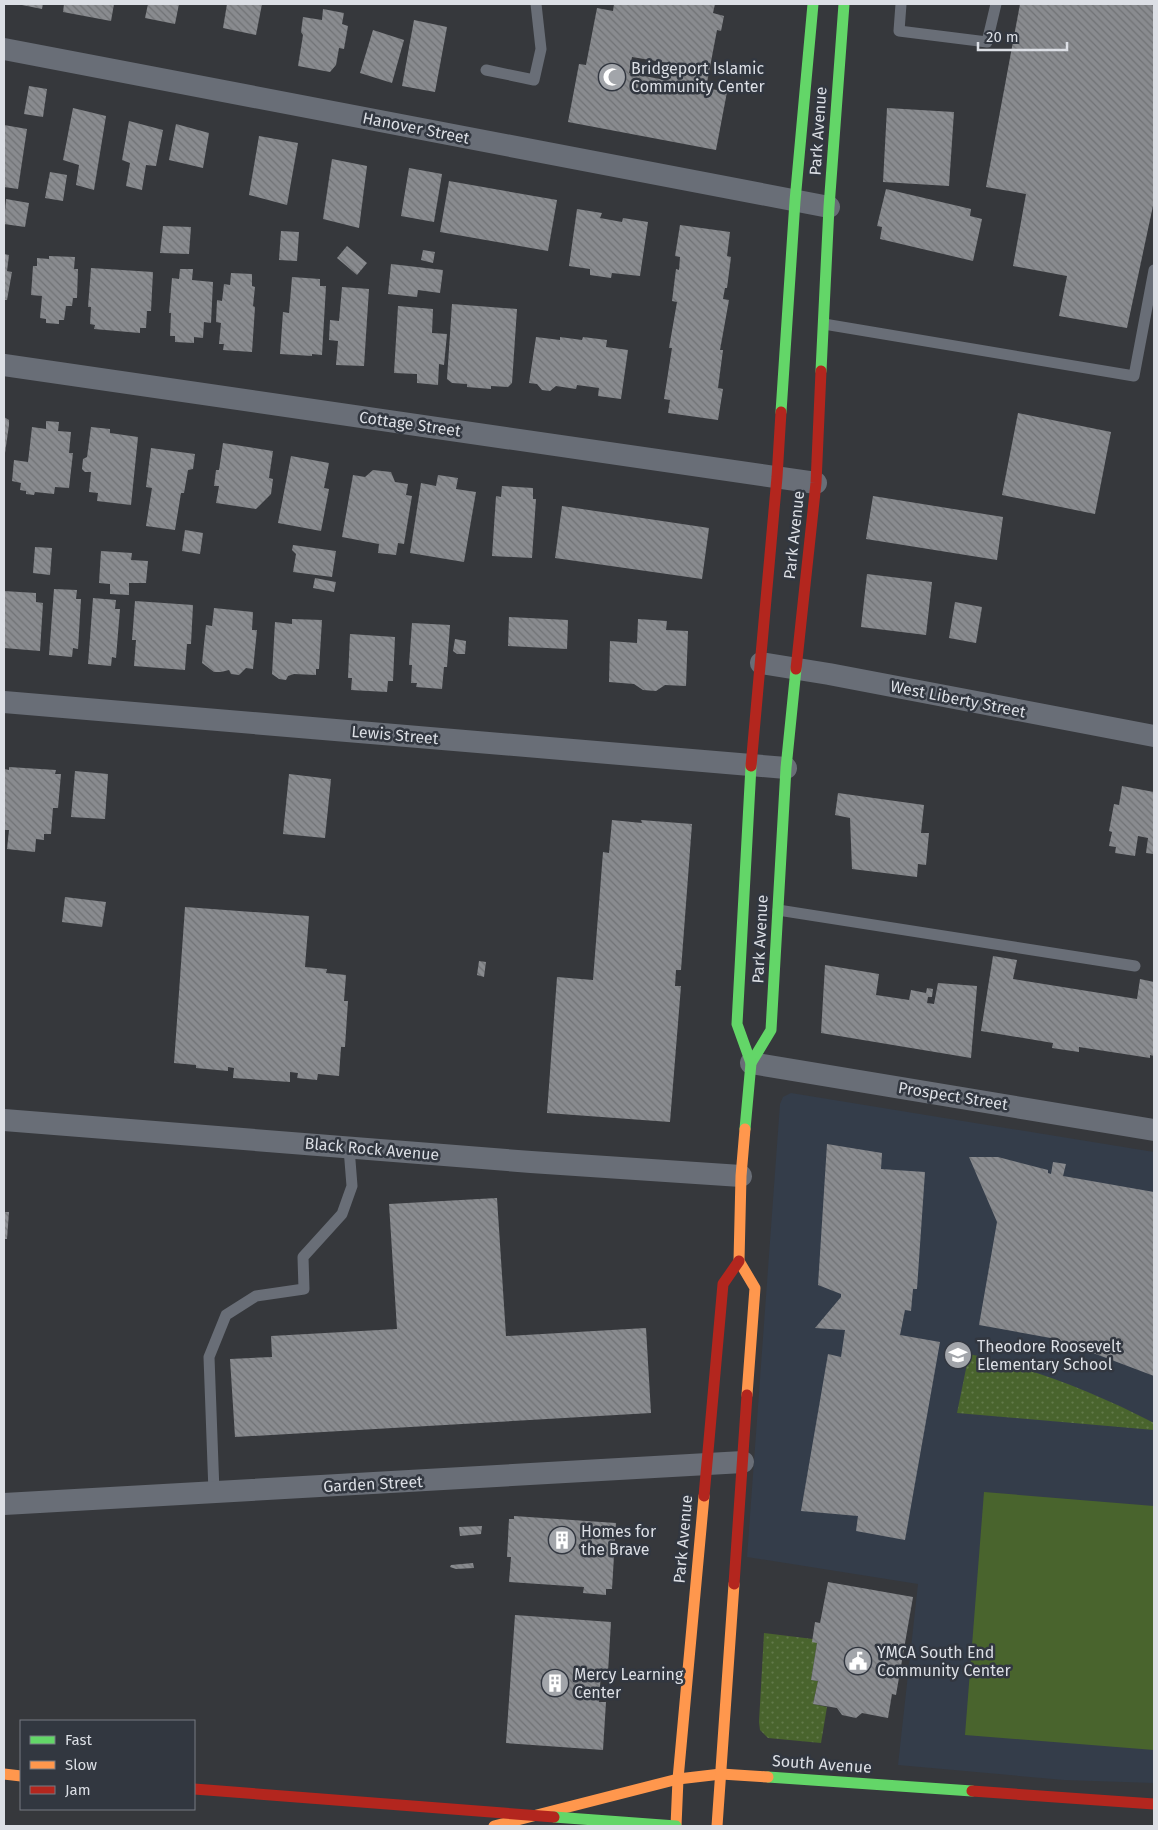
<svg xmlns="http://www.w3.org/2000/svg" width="1158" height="1830" font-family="'Fira Sans',sans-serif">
  <defs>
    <pattern id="green-dots" width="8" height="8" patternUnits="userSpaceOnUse" patternTransform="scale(1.25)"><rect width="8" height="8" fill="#49642d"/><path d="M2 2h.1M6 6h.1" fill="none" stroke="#637a4b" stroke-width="1.8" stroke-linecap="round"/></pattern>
    <pattern id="building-back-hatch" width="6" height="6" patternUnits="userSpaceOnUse" patternTransform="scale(1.25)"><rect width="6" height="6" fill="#898b8f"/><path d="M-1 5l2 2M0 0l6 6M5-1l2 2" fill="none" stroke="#707275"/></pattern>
  </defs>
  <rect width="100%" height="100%" fill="#36383c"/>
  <polygon fill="#343d4a" points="791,1093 1154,1152 1154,1783 1064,1780 898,1765 918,1584 747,1557 780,1104 783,1097"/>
  <g fill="url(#green-dots)">
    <path d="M 969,1354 C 1033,1368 1096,1393 1154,1423 L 1154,1430 L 957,1413 Z"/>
    <polygon points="764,1633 813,1639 817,1643 811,1680 818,1681 813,1704 827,1707 821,1743 768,1738 760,1730 759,1722"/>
  </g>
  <polygon fill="#49642d" points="984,1492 1154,1506 1154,1750 965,1735"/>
  <g fill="url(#building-back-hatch)" fill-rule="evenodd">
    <polygon points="17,4 43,4 42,9"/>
    <polygon points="64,4 114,4 111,21 63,12"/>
    <polygon points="148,4 179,4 175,24 145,18"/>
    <polygon points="227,4 262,4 256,35 223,28"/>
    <path d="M 614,4 L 715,4 L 713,13 L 724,16 L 721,31 L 717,30 L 706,88 L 727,92 L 716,150 L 568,122 L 579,64 L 586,65 L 597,8 L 613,11 ZM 632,57 L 668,63 L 665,80 L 629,73 Z"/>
    <polygon points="1020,4 1154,4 1154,201 1127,328 1059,316 1067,276 1013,266 1026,194 986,187"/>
    <polygon points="323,9 344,13 342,24 348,26 344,49 339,48 336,65 330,72 298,66 303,35 301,32 303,17 322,20"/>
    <polygon points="414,20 447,27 435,92 402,86"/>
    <polygon points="373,30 404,40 392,83 360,73"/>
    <polygon points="29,86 47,89 43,117 24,114"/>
    <polygon points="73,108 106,116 94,190 76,185 79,165 63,160"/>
    <polygon points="887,108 954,112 949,186 883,182"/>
    <polygon points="129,121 163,130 156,166 146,165 142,190 126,186 130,163 122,160"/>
    <polygon points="176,124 209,133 203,168 169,160"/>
    <polygon points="4,125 27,129 18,189 4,187"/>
    <polygon points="259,136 298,143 287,205 249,195"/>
    <polygon points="332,159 367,166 359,228 323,219"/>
    <polygon points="409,168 442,174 434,222 401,216"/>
    <polygon points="50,172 67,175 63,201 45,198"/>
    <polygon points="449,181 557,200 548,251 440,232"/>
    <polygon points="886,189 971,209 970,216 982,219 973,261 880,239 882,227 877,226"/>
    <polygon points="6,199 29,203 25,227 4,224"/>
    <polygon points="577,209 602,213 600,218 622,222 623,218 648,222 640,276 612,273 611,278 590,275 590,269 569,266"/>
    <polygon points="680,225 730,232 727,256 731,257 727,288 725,288 723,299 729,300 720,350 723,350 718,388 723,389 718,420 668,413 670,400 664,399 672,348 669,348 677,302 672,301 676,269 679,270 680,257 675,256"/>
    <polygon points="163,226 191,227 189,254 160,253"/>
    <polygon points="281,231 299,232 297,261 279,260"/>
    <polygon points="347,246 367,263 357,275 337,258"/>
    <polygon points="423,250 435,252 433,263 421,260"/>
    <polygon points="4,254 9,255 7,271 12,272 7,300 4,300"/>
    <polygon points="49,256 75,257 74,269 78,269 77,298 73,298 72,306 66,306 64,320 59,320 59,324 46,323 46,319 40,318 42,296 31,295 33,266 37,266 37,258 49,259"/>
    <polygon points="391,264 443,270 440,293 418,290 417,297 388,294"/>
    <polygon points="91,268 153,272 151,311 147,311 146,328 140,328 140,333 94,329 95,325 90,324 91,307 88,307"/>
    <polygon points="180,269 193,269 192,280 213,282 211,323 204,322 203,338 194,337 194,343 175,342 175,336 170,336 171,313 169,313 172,278 179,279"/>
    <polygon points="231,273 252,274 252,286 255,287 253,306 255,307 252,352 223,350 224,344 219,344 221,323 216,322 217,300 222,301 224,284 230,285"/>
    <polygon points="292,277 320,279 320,286 326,286 322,355 312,354 312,356 280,354 283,312 289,313"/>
    <polygon points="342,287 369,289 364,366 336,365 338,341 329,340 330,320 339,321"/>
    <polygon points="452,304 517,309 512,383 508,387 491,386 491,389 467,387 467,384 452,383 447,379"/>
    <polygon points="398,306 433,309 432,333 447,334 444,365 439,364 438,385 417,383 417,374 394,373"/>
    <polygon points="536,337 560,340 560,337 582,340 583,337 607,340 606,347 628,350 621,399 598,396 599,388 577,385 576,389 556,386 550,391 542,390 537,384 529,383"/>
    <polygon points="1018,413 1111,432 1095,514 1002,495"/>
    <polygon points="4,417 9,420 9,425 5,453"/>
    <polygon points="46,421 59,422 58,431 71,432 69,453 73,453 69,488 55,487 54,494 35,492 34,495 26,494 26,491 20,490 21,483 12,481 14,460 28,462 32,427 46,429"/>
    <polygon points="91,427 110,429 110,433 138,437 131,505 97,501 98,493 89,492 91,472 85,472 82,469 83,459 87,457"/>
    <polygon points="223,443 273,451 269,478 273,479 271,494 256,509 216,503 219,486 214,486 216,470 219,470"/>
    <polygon points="151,448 195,454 193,469 188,470 184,493 181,493 175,530 146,526 152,488 146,487"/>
    <polygon points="291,456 329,463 324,488 329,489 321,531 278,523"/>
    <polygon points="373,470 391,472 395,482 408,484 406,495 412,496 404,544 398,543 396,555 378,553 379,544 342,537 353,475 365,477"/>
    <polygon points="438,475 458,478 456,489 476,492 464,562 410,553 421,483 436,486"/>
    <polygon points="502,486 533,488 533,499 536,499 532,558 492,556 496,496 501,497"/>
    <polygon points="873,496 1003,517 997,560 866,539"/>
    <polygon points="562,506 709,528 702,579 555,558"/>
    <polygon points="185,530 203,533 200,554 182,551"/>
    <polygon points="293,545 336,551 332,577 293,572 296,554 292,550"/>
    <polygon points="35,547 52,548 50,575 33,573"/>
    <polygon points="101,551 132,553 131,560 148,561 146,583 129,583 129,595 110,594 110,584 99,583"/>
    <polygon points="867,574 932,582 926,635 861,627"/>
    <polygon points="315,578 336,582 334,592 313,588"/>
    <polygon points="54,589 77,590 76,599 81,599 78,649 73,648 72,657 49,655"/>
    <polygon points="4,591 36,593 36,602 43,603 40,651 4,648"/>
    <polygon points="93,598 116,600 115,609 120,609 116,658 112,657 111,666 88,664"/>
    <polygon points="135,601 193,605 191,644 187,644 185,670 134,666 136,640 132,640"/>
    <polygon points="955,602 982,607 976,643 949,638"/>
    <polygon points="214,608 253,612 252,630 257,630 253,669 246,668 239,675 231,674 229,670 221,672 214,672 202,663 206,625 212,626"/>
    <polygon points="509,617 568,620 567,649 508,646"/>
    <polygon points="292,619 322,620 319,669 316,669 316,675 294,674 288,676 286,680 279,679 272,674 275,622 292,624"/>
    <polygon points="638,619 667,621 666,630 688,631 686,686 665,685 656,691 643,690 634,684 609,682 610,641 637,643"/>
    <polygon points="412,623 450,625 447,667 444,667 442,689 416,687 417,683 411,683 412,665 409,665"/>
    <polygon points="350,634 395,637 393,681 388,681 387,692 351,690 352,678 348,678"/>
    <polygon points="455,639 466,641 465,654 457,654 453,651"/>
    <polygon points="9,767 56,770 55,774 61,774 58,808 53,808 51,834 44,834 44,840 36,839 35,852 7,849 9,830 4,830 5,804 4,804 4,769 9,770"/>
    <polygon points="75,771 108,774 105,819 71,817"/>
    <polygon points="289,774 331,779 325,838 283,834"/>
    <polygon points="1122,786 1154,792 1154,854 1146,853 1148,838 1138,836 1135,856 1115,853 1116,847 1109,846 1112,832 1109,831 1114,804 1119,805"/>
    <polygon points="838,793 924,805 921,833 929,833 926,865 918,864 917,877 852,869 850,818 835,815"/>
    <polygon points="612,820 642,823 641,820 692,824 681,970 676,970 675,986 681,986 670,1122 547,1113 557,977 593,980 603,852 609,853"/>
    <polygon points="65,897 106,902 102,927 62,922"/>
    <polygon points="185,907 309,916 305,967 327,969 326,973 346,975 344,1001 348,1001 345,1047 341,1047 339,1076 318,1074 317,1080 297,1078 298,1073 290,1072 290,1082 233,1078 234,1068 228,1067 228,1071 196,1068 196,1065 174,1063"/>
    <polygon points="993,956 1017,960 1013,979 1137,999 1140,979 1154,982 1154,1056 1150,1055 1150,1058 1079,1047 1079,1052 1052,1048 1053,1043 981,1031"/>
    <polygon points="479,961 486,962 484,977 477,975"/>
    <polygon points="825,965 879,974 876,995 909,1000 911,990 926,993 927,988 933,989 932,997 928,997 927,1003 934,1004 938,983 977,986 971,1058 821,1033"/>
    <polygon points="827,1144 882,1153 881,1169 925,1172 917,1289 913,1289 911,1311 905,1310 900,1335 940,1342 905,1540 856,1531 858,1516 801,1511 828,1354 841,1357 845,1330 815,1328 841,1297 841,1294 818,1285"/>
    <polygon points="969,1157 998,1157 1048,1170 1048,1173 1051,1174 1053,1162 1066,1164 1063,1176 1154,1192 1154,1376 1056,1339 979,1325 997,1222"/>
    <polygon points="497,1198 506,1336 646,1328 651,1413 235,1437 230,1359 272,1357 271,1336 397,1329 389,1204"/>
    <polygon points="4,1212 9,1212 7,1239 4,1239"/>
    <polygon points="514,1516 616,1523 612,1589 606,1589 606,1595 583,1593 584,1587 509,1582 511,1557 507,1557 509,1519 514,1519"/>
    <polygon points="482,1526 481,1534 460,1536 459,1527"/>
    <polygon points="473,1563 474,1568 456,1569 450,1567 451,1565"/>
    <polygon points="828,1582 913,1597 896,1695 892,1694 888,1718 862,1713 856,1718 842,1715 837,1708 813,1704 818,1681 811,1680 817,1643 812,1642 815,1622 820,1623"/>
    <polygon points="515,1615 611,1622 608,1672 601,1672 599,1702 606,1702 603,1750 506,1743"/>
  </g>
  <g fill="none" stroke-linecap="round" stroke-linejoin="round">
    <g stroke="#696e77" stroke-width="11">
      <polyline points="901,4 899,31 987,42 996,4"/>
      <polyline points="486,70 534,80 541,49 536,4"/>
      <polyline points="824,324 1134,376 1154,270"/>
      <polyline points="778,910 1135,966"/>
      <polyline points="214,1492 209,1357 226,1315 256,1296 304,1289 303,1257 342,1214 352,1186 349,1148"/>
    </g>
    <g stroke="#696e77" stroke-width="22">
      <polyline points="4,49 829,207"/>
      <polyline points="4,365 816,483"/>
      <polyline points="761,663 829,674 1154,736"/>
      <polyline points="4,702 786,768"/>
      <polyline points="751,1063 1154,1130"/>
      <polyline points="4,1120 531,1162 741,1176"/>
      <polyline points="4,1504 743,1462"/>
    </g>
    <g stroke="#63d668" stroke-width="11">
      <polyline points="821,371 829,207 844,4"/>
      <polyline points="781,412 795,201 813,4"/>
      <polyline points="751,1063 771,1030 786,768 796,669"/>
      <polyline points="745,1129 751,1063 737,1024 751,766"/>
      <polyline points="768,1777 972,1791"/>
    </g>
    <g stroke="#ff974d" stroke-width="11">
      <polyline points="745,1129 741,1176 739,1261 755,1288 747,1395"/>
      <polyline points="4,1774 21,1776"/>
      <polyline points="494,1826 678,1779 721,1774 768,1777"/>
      <polyline points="676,1826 678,1779 704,1496"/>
      <polyline points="717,1826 734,1584"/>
    </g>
    <g stroke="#b3261e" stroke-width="11">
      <polyline points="796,669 816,483 821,371"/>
      <polyline points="751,766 777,477 781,412"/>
      <polyline points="704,1496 723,1284 739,1261"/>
      <polyline points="734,1584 747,1395"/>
      <polyline points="972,1791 1154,1804"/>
    </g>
    <polyline stroke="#63d668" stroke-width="11" points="554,1817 676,1826"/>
    <polyline stroke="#b3261e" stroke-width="11" points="194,1789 554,1817"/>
  </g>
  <defs>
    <g id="mosque-disc" transform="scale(1.4375)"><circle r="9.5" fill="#a2a5aa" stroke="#323740"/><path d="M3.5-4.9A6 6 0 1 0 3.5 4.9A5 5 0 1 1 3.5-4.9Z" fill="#fff"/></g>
    <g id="school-disc" transform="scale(1.4375)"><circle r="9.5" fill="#a2a5aa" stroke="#323740"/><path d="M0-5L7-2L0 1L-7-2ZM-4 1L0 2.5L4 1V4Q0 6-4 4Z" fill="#fff"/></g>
    <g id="building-disc" transform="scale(1.4375)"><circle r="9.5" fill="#a2a5aa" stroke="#323740"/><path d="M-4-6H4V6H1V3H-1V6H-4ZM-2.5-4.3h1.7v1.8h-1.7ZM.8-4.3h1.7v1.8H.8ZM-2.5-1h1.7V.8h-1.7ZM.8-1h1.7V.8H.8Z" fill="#fff"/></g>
    <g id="civic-disc" transform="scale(1.4375)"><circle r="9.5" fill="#a2a5aa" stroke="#323740"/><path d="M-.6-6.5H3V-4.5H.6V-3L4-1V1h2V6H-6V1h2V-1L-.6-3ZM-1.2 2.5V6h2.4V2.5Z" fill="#fff"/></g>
  </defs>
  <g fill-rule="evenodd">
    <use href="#mosque-disc" x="612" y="77"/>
    <use href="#school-disc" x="958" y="1355"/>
    <use href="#building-disc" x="562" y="1540"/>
    <use href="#civic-disc" x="858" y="1661"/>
    <use href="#building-disc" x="555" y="1683"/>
  </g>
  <g text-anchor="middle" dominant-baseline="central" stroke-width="5" stroke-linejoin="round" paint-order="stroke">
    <g font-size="16" fill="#dcdfe5" stroke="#323740" text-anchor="start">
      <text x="631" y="68">Bridgeport Islamic<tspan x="631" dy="18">Community Center</tspan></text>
      <text x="977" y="1346">Theodore Roosevelt<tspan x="977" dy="18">Elementary School</tspan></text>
      <text x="581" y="1531">Homes for<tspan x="581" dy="18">the Brave</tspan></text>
      <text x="877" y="1652">YMCA South End<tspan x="877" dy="18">Community Center</tspan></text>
      <text x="574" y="1674">Mercy Learning<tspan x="574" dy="18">Center</tspan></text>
    </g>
    <g font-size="16" fill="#dcdfe5" stroke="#323740">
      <text transform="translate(416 128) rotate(11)">Hanover Street</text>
      <text transform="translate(818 131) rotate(-86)">Park Avenue</text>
      <text transform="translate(410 424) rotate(8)">Cottage Street</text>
      <text transform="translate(794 535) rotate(-84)">Park Avenue</text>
      <text transform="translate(958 699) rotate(11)">West Liberty Street</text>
      <text transform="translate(395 735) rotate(5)">Lewis Street</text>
      <text transform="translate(760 939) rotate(-87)">Park Avenue</text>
      <text transform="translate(953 1096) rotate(9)">Prospect Street</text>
      <text transform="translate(372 1149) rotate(5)">Black Rock Avenue</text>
      <text transform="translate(373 1484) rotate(-3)">Garden Street</text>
      <text transform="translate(683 1539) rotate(-85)">Park Avenue</text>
      <text transform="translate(822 1764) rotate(4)">South Avenue</text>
    </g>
  </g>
  <rect width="1158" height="1830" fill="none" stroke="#dcdfe5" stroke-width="10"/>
  <rect x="20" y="1720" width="175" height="90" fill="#323740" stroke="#767a82"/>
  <rect x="30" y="1736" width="25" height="8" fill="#63d668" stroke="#767a82"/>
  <text x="65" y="1745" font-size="15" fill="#dcdfe5">Fast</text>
  <rect x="30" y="1761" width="25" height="8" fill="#ff974d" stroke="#767a82"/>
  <text x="65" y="1770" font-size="15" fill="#dcdfe5">Slow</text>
  <rect x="30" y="1786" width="25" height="8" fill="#b3261e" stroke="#767a82"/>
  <text x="65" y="1795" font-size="15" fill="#dcdfe5">Jam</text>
  <path d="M978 42v8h89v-8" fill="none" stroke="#dcdfe5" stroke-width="2.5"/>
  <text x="986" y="42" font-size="15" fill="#dcdfe5" stroke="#323740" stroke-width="4" paint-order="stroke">20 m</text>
</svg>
